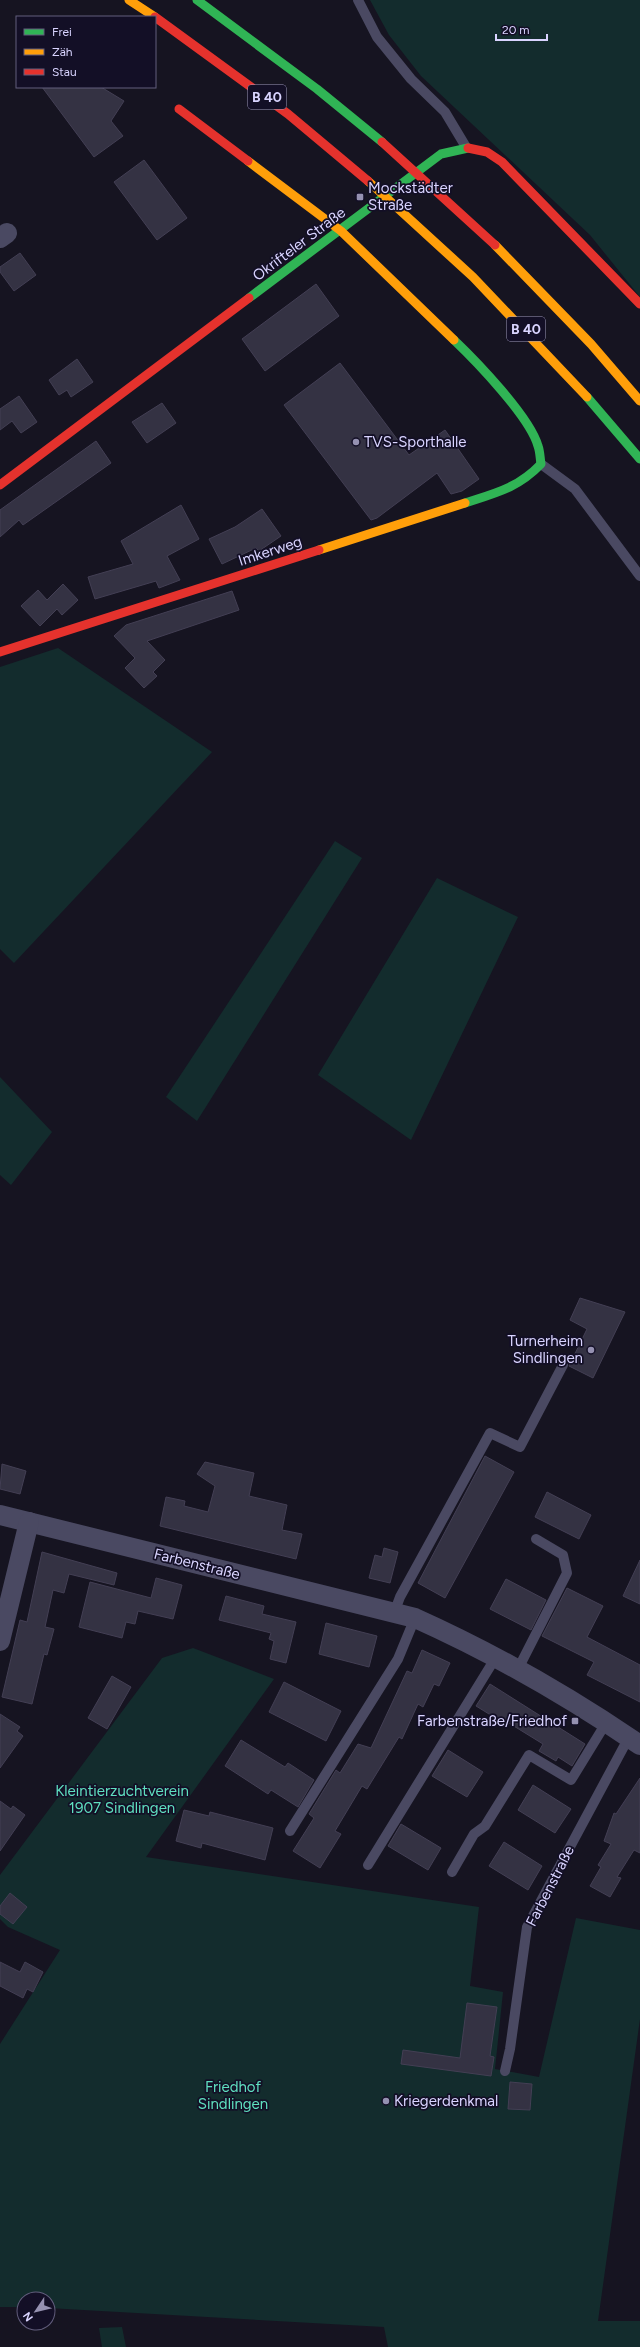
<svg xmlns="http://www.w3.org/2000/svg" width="640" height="2347" font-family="Figtree,sans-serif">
  <rect width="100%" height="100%" fill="#161421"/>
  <g fill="#132c2d">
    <polygon points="370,0 640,0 640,297 590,235 421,76 389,35"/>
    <polygon points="58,648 212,752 14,963 0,949 0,667"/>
    <polygon points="335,841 362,858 197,1121 166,1097"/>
    <polygon points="437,878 518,917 411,1140 318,1075"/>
    <polygon points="0,1077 52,1132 11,1185 0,1175"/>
    <polygon points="193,1648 274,1679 146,1857 479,1907 470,1986 503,1992 495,2069 539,2077 576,1918 640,1930 640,2019 598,2321 640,2321 640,2347 388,2347 384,2327 48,2308 48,2299 24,2299 24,2307 0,2307 0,2044 60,1950 8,1927 0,1919 0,1875 162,1658"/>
    <polygon points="122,2327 126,2347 102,2347 99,2328"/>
  </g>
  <g fill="#343243" stroke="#433f54">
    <polygon points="42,87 101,87 124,101 111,121 123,136 94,157"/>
    <polygon points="144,160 187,218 157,240 114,182"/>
    <polygon points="20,253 36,275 14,291 0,272 0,267"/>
    <polygon points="316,284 339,316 265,371 242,339"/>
    <polygon points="77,359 93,382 71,397 67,390 59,395 49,380"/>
    <polygon points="340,363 409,455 445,430 479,479 462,491 451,494 437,473 377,518 371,520 284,405"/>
    <polygon points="19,396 37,422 21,433 12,421 0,430 0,409"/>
    <polygon points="162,403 176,423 147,443 132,422"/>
    <polygon points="96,441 111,463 23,525 19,520 0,537 0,510"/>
    <polygon points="181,505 199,539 167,556 180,580 159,588 156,581 95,599 88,577 133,564 121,541"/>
    <polygon points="262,509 281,536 259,551 256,548 222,564 209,539 235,527"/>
    <polygon points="63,584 78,600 62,615 57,609 40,626 21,606 38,590 47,600"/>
    <polygon points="232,591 239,610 147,641 165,660 153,672 157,676 144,688 125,668 135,658 114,636 126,625"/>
    <polygon points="580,1298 625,1312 593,1378 569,1366 587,1329 570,1320"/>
    <polygon points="485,1456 514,1472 445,1598 418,1583"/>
    <polygon points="205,1462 254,1473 249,1496 287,1505 282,1530 302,1534 296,1559 160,1526 166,1497 185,1501 184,1506 208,1512 215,1486 197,1474"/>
    <polygon points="2,1464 26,1471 20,1494 0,1489"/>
    <polygon points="547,1492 591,1515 579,1539 535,1517"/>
    <polygon points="384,1548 398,1552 390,1583 369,1578 375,1555 382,1557"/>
    <polygon points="42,1552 117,1573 114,1585 69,1574 64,1593 53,1590 45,1627 54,1629 47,1655 44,1654 32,1704 2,1697 20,1620 27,1622"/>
    <polygon points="640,1560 640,1604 623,1596"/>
    <polygon points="156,1578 182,1585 173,1619 138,1611 135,1624 126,1622 122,1638 79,1627 90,1582 151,1598"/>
    <polygon points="506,1579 546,1600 531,1630 490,1609"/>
    <polygon points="567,1588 603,1606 587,1637 640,1665 640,1702 587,1675 594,1662 542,1636"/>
    <polygon points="226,1596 264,1606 262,1614 296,1622 286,1663 270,1659 274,1641 269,1639 271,1633 219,1620"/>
    <polygon points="326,1623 377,1636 369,1667 319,1654"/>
    <polygon points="422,1650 450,1663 439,1686 434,1684 423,1707 418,1704 402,1739 399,1737 367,1789 362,1786 335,1831 341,1834 320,1868 293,1851 314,1818 309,1814 336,1770 340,1773 358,1744 371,1748 407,1671 412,1673"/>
    <polygon points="112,1676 131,1687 107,1729 88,1718"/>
    <polygon points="284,1682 341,1711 326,1741 269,1712"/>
    <polygon points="490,1684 585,1744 572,1766 558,1757 556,1761 539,1751 543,1744 504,1720 502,1722 476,1706"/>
    <polygon points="0,1714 20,1727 17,1731 23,1736 0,1768"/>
    <polygon points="241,1740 285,1767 288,1763 314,1780 298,1807 271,1790 268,1794 225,1766"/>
    <polygon points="448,1750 483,1772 467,1797 432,1776"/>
    <polygon points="640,1778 640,1853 634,1850 617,1877 621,1878 610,1897 590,1886 601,1867 598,1865 611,1844 604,1841 614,1813 616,1814"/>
    <polygon points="533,1785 571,1809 555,1833 518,1810"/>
    <polygon points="0,1801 11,1809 13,1806 25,1815 0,1851"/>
    <polygon points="184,1810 209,1816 210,1812 273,1828 265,1860 202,1843 201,1848 176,1841"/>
    <polygon points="401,1824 441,1848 428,1870 388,1846"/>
    <polygon points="504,1842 542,1866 528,1890 489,1866"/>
    <polygon points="10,1893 27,1907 13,1924 0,1914 0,1906"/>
    <polygon points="0,1962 20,1972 25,1962 43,1972 33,1992 27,1989 23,1998 0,1986"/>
    <polygon points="467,2003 497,2007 490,2056 494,2057 491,2076 401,2064 403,2050 460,2058"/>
    <polygon points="510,2082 532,2084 530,2110 508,2109"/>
  </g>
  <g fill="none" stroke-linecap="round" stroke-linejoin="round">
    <g stroke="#4a4962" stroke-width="10">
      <polyline points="358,0 377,37 411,79 445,112 466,147"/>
      <polyline points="541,464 575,489 640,576"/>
      <polyline points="394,1613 400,1597 490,1433 520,1447 563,1365"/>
      <polyline points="518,1669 567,1573 563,1555 536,1539"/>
      <polyline points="290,1831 398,1659 415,1618"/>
      <polyline points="368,1865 496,1657"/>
      <polyline points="452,1872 474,1834 485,1826 529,1755 571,1780 606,1723"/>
      <polyline points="505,2071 510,2049 527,1927 629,1737"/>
    </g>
    <g stroke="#4a4962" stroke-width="20">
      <polyline points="0,238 7,233"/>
      <path d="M 0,1515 L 415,1618 C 493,1653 568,1696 640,1745"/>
      <polyline points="0,1641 29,1522"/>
    </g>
    <g stroke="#30b455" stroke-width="9">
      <polyline points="197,0 317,89 382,142"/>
      <polyline points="249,298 441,154 468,148"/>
      <path d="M 454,340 C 476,361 530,417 538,446 C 540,451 540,458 541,464 C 518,488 496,493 465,503"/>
      <polyline points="587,397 640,459"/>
    </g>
    <g stroke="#ff9f0a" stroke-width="9">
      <polyline points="129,0 155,17"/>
      <polyline points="248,161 341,231 454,340"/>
      <polyline points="368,181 473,277 587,397"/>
      <polyline points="495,245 591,344 640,401"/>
      <polyline points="319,550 465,503"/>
    </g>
    <g stroke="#e5322d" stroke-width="9">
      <polyline points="155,17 288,114 368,181"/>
      <polyline points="179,109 248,161"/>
      <polyline points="382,142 495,245"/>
      <polyline points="468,148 487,152 502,162 640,304"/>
      <polyline points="0,485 249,298"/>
      <polyline points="0,652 319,550"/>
    </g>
  </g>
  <g fill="#9591b1" stroke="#130f26" stroke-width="1.5">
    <rect x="356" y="193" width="8" height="8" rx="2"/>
    <circle cx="356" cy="442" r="4"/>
    <circle cx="591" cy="1350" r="4"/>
    <rect x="571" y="1717" width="8" height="8" rx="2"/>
    <circle cx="386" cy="2101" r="4"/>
  </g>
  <g text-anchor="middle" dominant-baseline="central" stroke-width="3.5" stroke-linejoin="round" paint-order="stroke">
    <g fill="#130f26" stroke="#9e99be" stroke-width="1">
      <rect x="248" y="85" width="38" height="24" rx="3"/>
      <rect x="507" y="317" width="38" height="24" rx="3"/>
    </g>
    <g font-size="14" font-weight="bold" fill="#d9d4ff">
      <text x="267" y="97">B 40</text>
      <text x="526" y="329">B 40</text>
    </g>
    <g font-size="15" fill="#d9d4ff" stroke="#130f26" text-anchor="start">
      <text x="368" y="188">Mockstädter<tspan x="368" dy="17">Straße</tspan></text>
      <text x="364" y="442">TVS-Sporthalle</text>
      <text x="583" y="1341" text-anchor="end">Turnerheim<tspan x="583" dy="17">Sindlingen</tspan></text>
      <text x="567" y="1721" text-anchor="end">Farbenstraße/Friedhof</text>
      <text x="394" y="2101">Kriegerdenkmal</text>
    </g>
    <g font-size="15" fill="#d9d4ff" stroke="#130f26">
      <text transform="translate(299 244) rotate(-37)">Okrifteler Straße</text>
      <text transform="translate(270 551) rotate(-18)">Imkerweg</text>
      <text transform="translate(197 1564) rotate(14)">Farbenstraße</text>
      <text transform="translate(550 1886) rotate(-63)">Farbenstraße</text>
    </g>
    <g font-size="15" fill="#5fe0c0" stroke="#130f26">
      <text x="122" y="1791">Kleintierzuchtverein<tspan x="122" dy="17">1907 Sindlingen</tspan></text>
      <text x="233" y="2087">Friedhof<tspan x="233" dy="17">Sindlingen</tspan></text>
    </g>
  </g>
  <rect x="16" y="16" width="140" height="72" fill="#130f26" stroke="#625e7d"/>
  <rect x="24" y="29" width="20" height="6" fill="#30b455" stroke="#625e7d"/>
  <text x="52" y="36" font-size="12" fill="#d9d4ff">Frei</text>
  <rect x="24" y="49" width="20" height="6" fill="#ff9f0a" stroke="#625e7d"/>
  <text x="52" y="56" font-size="12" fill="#d9d4ff">Zäh</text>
  <rect x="24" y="69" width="20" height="6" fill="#e5322d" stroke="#625e7d"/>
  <text x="52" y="76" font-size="12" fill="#d9d4ff">Stau</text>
  <g transform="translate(36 2311) rotate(235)"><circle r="19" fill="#130f26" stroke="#625e7d"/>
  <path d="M0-3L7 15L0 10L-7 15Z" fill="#9591b1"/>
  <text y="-6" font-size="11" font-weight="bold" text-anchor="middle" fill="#d9d4ff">N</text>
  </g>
  <path d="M496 34v6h51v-6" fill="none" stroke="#d9d4ff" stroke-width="2"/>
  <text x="502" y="34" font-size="12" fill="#d9d4ff" stroke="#130f26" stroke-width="3" paint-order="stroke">20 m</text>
</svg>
